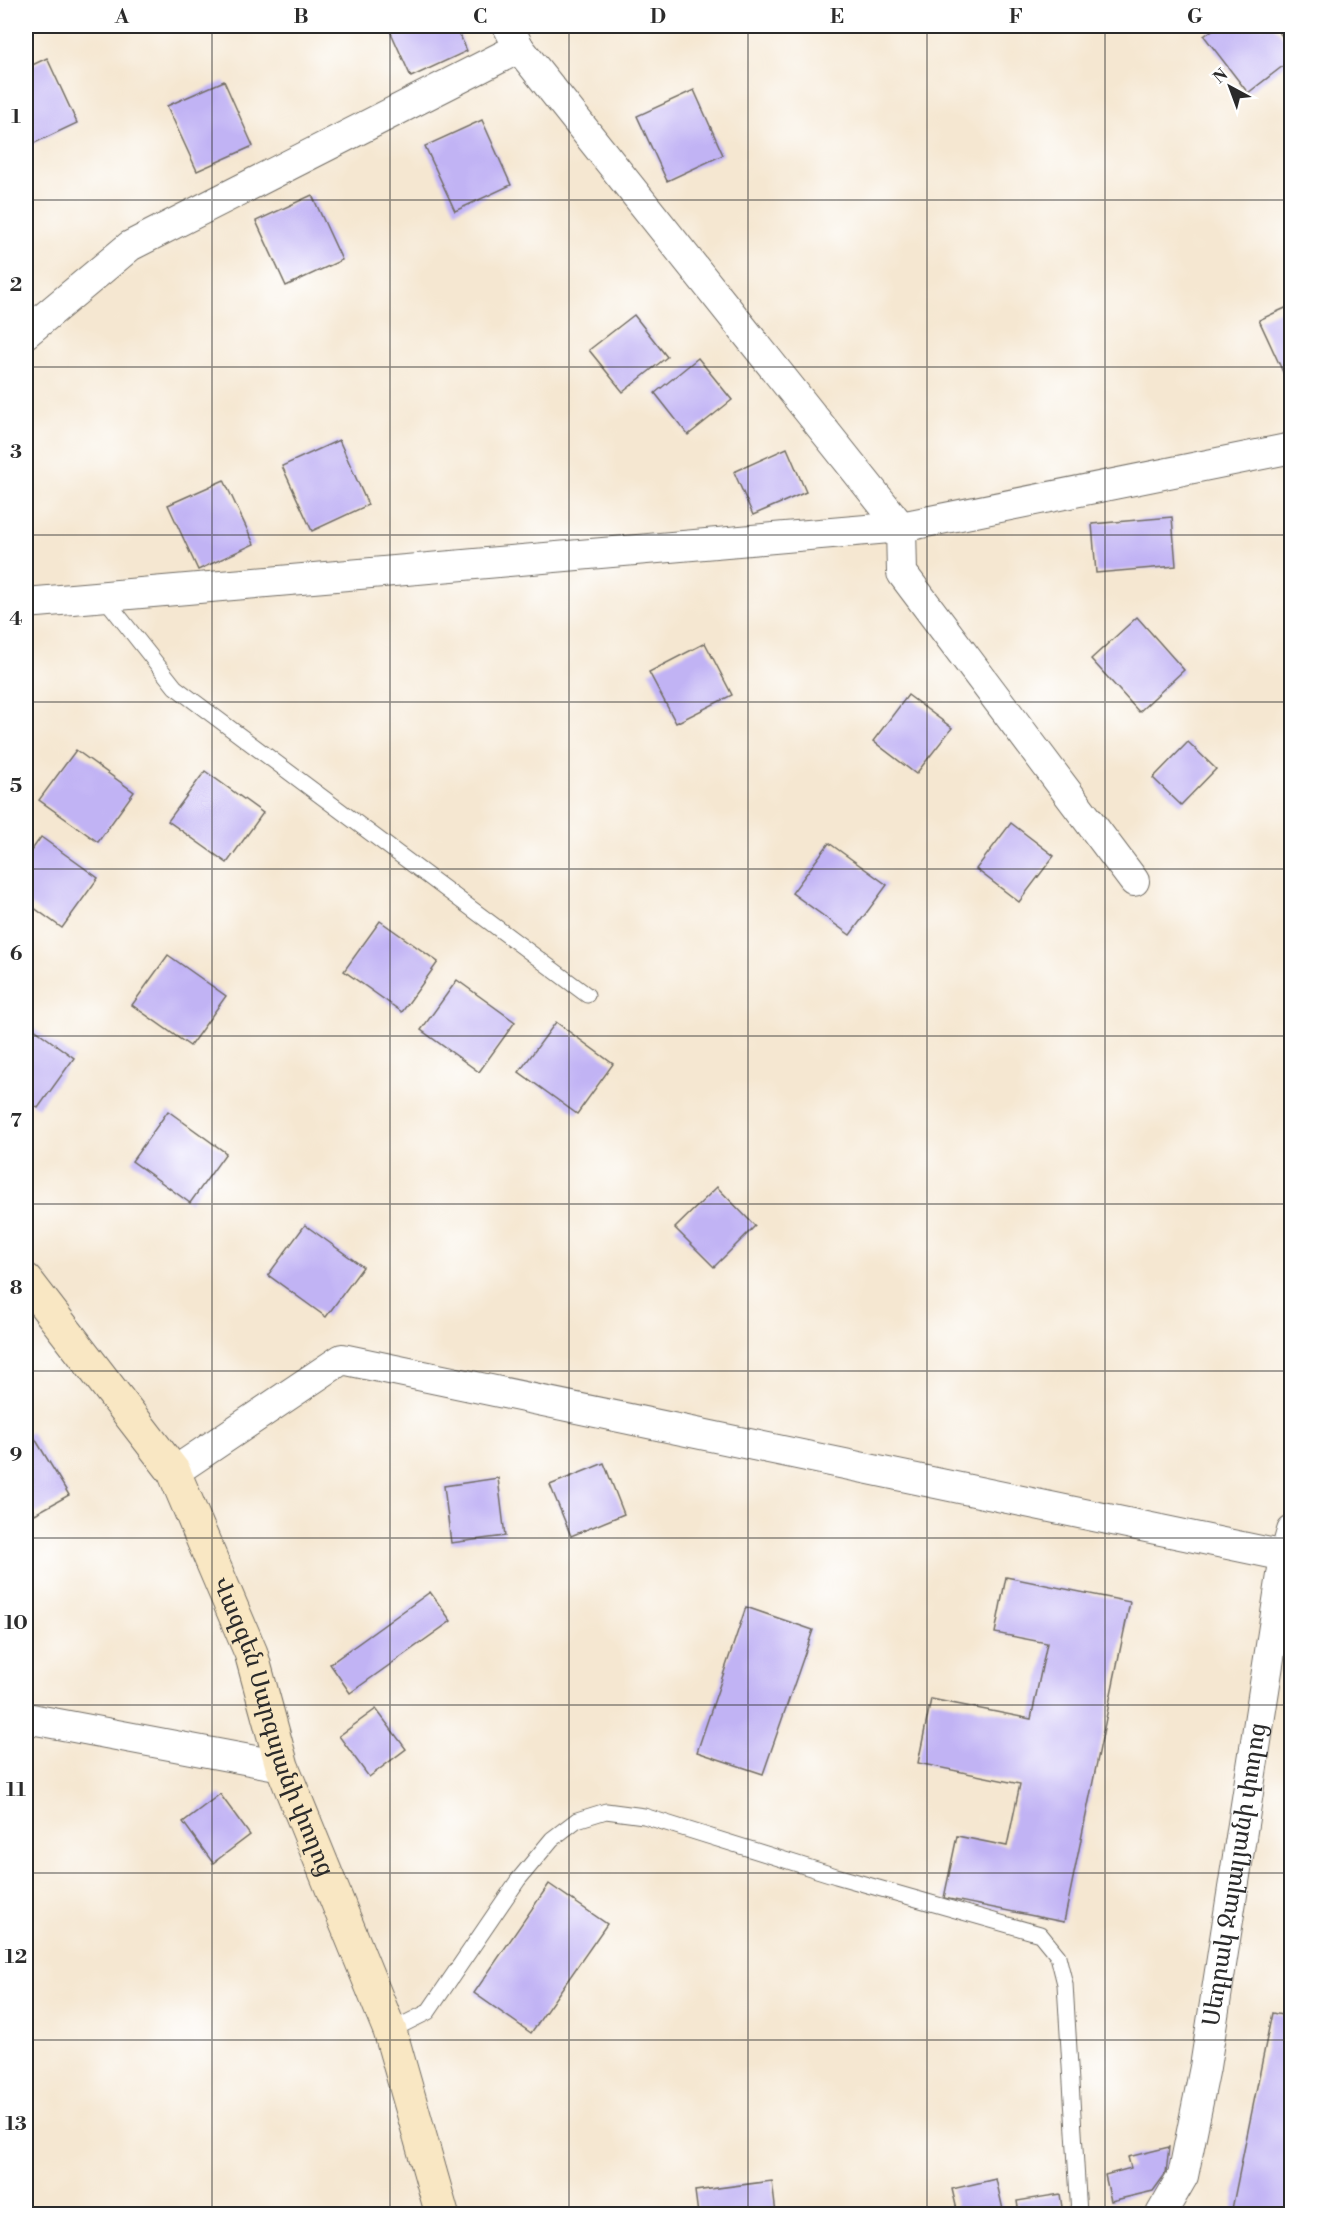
<svg xmlns="http://www.w3.org/2000/svg" width="1317" height="2240" font-family="'Libre Bodoni','Noto Serif Armenian',serif">
  <rect width="100%" height="100%" fill="#fff"/>
  <filter id="ink" filterUnits="userSpaceOnUse"><feTurbulence type="fractalNoise" baseFrequency=".0167" numOctaves="2"/><feDisplacementMap in="SourceGraphic" scale="12" xChannelSelector="R" yChannelSelector="G"/><feConvolveMatrix kernelMatrix="1 2 1 2 8 2 1 2 1" color-interpolation-filters="sRGB"/></filter>
  <filter id="wash" filterUnits="userSpaceOnUse"><feTurbulence type="fractalNoise" baseFrequency=".008" numOctaves="4" result="noise"/><feDisplacementMap in="SourceGraphic" scale="24" xChannelSelector="R" yChannelSelector="G"/><feGaussianBlur stdDeviation="1.35" result="paint"/><feColorMatrix in="noise" values="0 0 0 0 0 0 0 0 0 0 0 0 0 0 0 0 0 1.4 0 .05"/><feComposite in="paint" operator="in"/></filter>
  <g filter="url(#wash)">
    <rect width="100%" height="100%" fill="#f5e7d1"/>
    <g id="blocks">
      <g fill="#c1b3f4">
        <polygon points="388,26 456,26 467,51 411,77"/>
        <polygon points="1218,26 1274,26 1292,48 1292,59 1248,93 1204,36"/>
        <polygon points="47,58 77,123 26,147 26,68"/>
        <polygon points="224,81 253,146 197,171 167,106"/>
        <polygon points="694,90 723,155 667,181 637,116"/>
        <polygon points="482,120 511,185 455,211 425,146"/>
        <polygon points="312,195 342,260 286,286 256,221"/>
        <polygon points="1292,305 1292,384 1289,385 1259,320"/>
        <polygon points="634,315 667,357 623,392 589,350"/>
        <polygon points="698,358 732,400 688,435 655,393"/>
        <polygon points="339,440 368,505 312,531 282,466"/>
        <polygon points="787,448 806,492 753,515 734,472"/>
        <polygon points="224,480 254,544 198,570 168,505"/>
        <polygon points="1172,517 1176,566 1096,573 1092,524"/>
        <polygon points="1137,617 1184,670 1139,712 1091,659"/>
        <polygon points="705,643 732,695 676,723 649,672"/>
        <polygon points="908,695 952,728 916,774 873,741"/>
        <polygon points="1188,742 1216,769 1181,805 1153,778"/>
        <polygon points="76,750 134,792 98,842 39,800"/>
        <polygon points="205,771 263,813 227,863 168,821"/>
        <polygon points="1011,823 1054,856 1019,902 976,869"/>
        <polygon points="41,837 98,878 62,928 26,902 26,858"/>
        <polygon points="829,843 887,885 850,935 792,893"/>
        <polygon points="380,921 438,962 402,1012 344,971"/>
        <polygon points="168,955 226,996 190,1046 132,1005"/>
        <polygon points="457,980 515,1022 479,1072 421,1030"/>
        <polygon points="556,1022 613,1064 577,1114 519,1072"/>
        <polygon points="26,1023 74,1058 38,1108 26,1099"/>
        <polygon points="168,1111 226,1153 190,1203 132,1161"/>
        <polygon points="717,1187 755,1226 714,1267 675,1228"/>
        <polygon points="305,1225 363,1267 326,1317 268,1275"/>
        <polygon points="31,1432 69,1495 35,1514 26,1498 26,1435"/>
        <polygon points="604,1463 624,1514 571,1536 550,1485"/>
        <polygon points="498,1478 505,1536 451,1543 444,1486"/>
        <polygon points="1006,1577 1130,1602 1064,1922 944,1898 957,1836 1007,1846 1020,1784 918,1763 931,1699 1031,1719 1047,1643 995,1633"/>
        <polygon points="430,1592 451,1621 350,1693 330,1664"/>
        <polygon points="746,1607 813,1630 763,1774 697,1752"/>
        <polygon points="376,1709 406,1749 369,1777 339,1736"/>
        <polygon points="220,1794 250,1835 213,1863 183,1822"/>
        <polygon points="549,1884 607,1924 531,2033 474,1993"/>
        <polygon points="1272,2013 1292,2017 1292,2214 1231,2214"/>
        <polygon points="1169,2147 1166,2173 1153,2191 1111,2201 1105,2175 1131,2168 1128,2157"/>
        <polygon points="996,2179 1004,2214 958,2214 952,2189"/>
        <polygon points="772,2181 776,2214 698,2214 695,2191"/>
        <polygon points="1060,2194 1063,2214 1019,2214 1017,2201"/>
      </g>
    </g>
  </g>
  <g filter="url(#ink)">
    <use href="#blocks" fill-opacity="0" stroke="#726d65" stroke-width="1.5"/>
    <g fill="none" stroke-linecap="round" stroke-linejoin="round">
      <g stroke="#726d65" stroke-width="17">
        <g id="lane">
          <polyline points="103,596 175,687 587,995"/>
          <polyline points="390,2031 428,2012 518,1880 552,1839 577,1820 606,1811 644,1816 836,1876 1040,1934 1058,1956 1065,1984 1079,2214"/>
        </g>
      </g>
      <g stroke="#726d65" stroke-width="32">
        <g id="street">
          <polyline points="508,26 519,48 901,527 902,573 1134,881"/>
          <polyline points="26,333 130,246 519,48"/>
          <polyline points="26,603 901,527 1292,448"/>
          <polyline points="174,1472 342,1359 1285,1556"/>
          <polyline points="26,1718 282,1766"/>
          <path id="s1" d="M 1161,2214 L 1183,2176 L 1205,2067 L 1285,1556 L 1292,1531"/>
        </g>
      </g>
      <g stroke="#726d65" stroke-width="35">
        <g id="secondary">
          <path id="s2" d="M 26,1280 L 174,1472 L 251,1653 L 282,1766 L 390,2031 L 442,2214"/>
        </g>
      </g>
      <use href="#lane" stroke="#fff" stroke-width="15"/>
      <use href="#street" stroke="#fff" stroke-width="30"/>
      <use href="#secondary" stroke="#f9e7c3" stroke-width="33"/>
    </g>
  </g>
  <path fill="none" stroke="#2b2b2b" stroke-width="1.5" stroke-opacity="0.55" d="M 212,26 L 212,2214M 390,26 L 390,2214M 569,26 L 569,2214M 748,26 L 748,2214M 927,26 L 927,2214M 1105,26 L 1105,2214M 26,200 L 1292,200M 26,367 L 1292,367M 26,535 L 1292,535M 26,702 L 1292,702M 26,869 L 1292,869M 26,1036 L 1292,1036M 26,1204 L 1292,1204M 26,1371 L 1292,1371M 26,1538 L 1292,1538M 26,1705 L 1292,1705M 26,1873 L 1292,1873M 26,2040 L 1292,2040"/>
  <g text-anchor="middle" dominant-baseline="central" stroke-width="6" stroke-linejoin="round" paint-order="stroke">
    <g font-size="24" fill="#2b2b2b" stroke="#fff">
      <text stroke="none"><textPath href="#s2" startOffset="516">Վազգեն Սարգսյանի փողոց</textPath></text>
      <text stroke="none"><textPath href="#s1" startOffset="350">Սեդրակ Ջալալյանի փողոց</textPath></text>
    </g>
  </g>
  <rect width="1317" height="2240" fill="none" stroke="#fff" stroke-width="66"/>
  <g transform="translate(1230 87) rotate(319)" stroke="#ffffff" stroke-width="4.5" paint-order="stroke">
  <path d="M0-4.5L10 22L0 15L-10 22Z" fill="#2b2b2b"/>
  <text y="-9" font-size="16" font-weight="bold" text-anchor="middle" fill="#2b2b2b">N</text>
  </g>
  <rect x="33" y="33" width="1251" height="2174" fill="none" stroke="#2b2b2b" stroke-width="2"/>
  <g font-size="20" text-anchor="middle" font-weight="bold" fill="#2b2b2b">
    <text x="122" y="23">A</text>
    <text x="301" y="23">B</text>
    <text x="480" y="23">C</text>
    <text x="658" y="23">D</text>
    <text x="837" y="23">E</text>
    <text x="1016" y="23">F</text>
    <text x="1195" y="23">G</text>
    <text x="16" y="123">1</text>
    <text x="16" y="291">2</text>
    <text x="16" y="458">3</text>
    <text x="16" y="625">4</text>
    <text x="16" y="792">5</text>
    <text x="16" y="960">6</text>
    <text x="16" y="1127">7</text>
    <text x="16" y="1294">8</text>
    <text x="16" y="1461">9</text>
    <text x="16" y="1629">10</text>
    <text x="16" y="1796">11</text>
    <text x="16" y="1963">12</text>
    <text x="16" y="2130">13</text>
  </g>
</svg>
